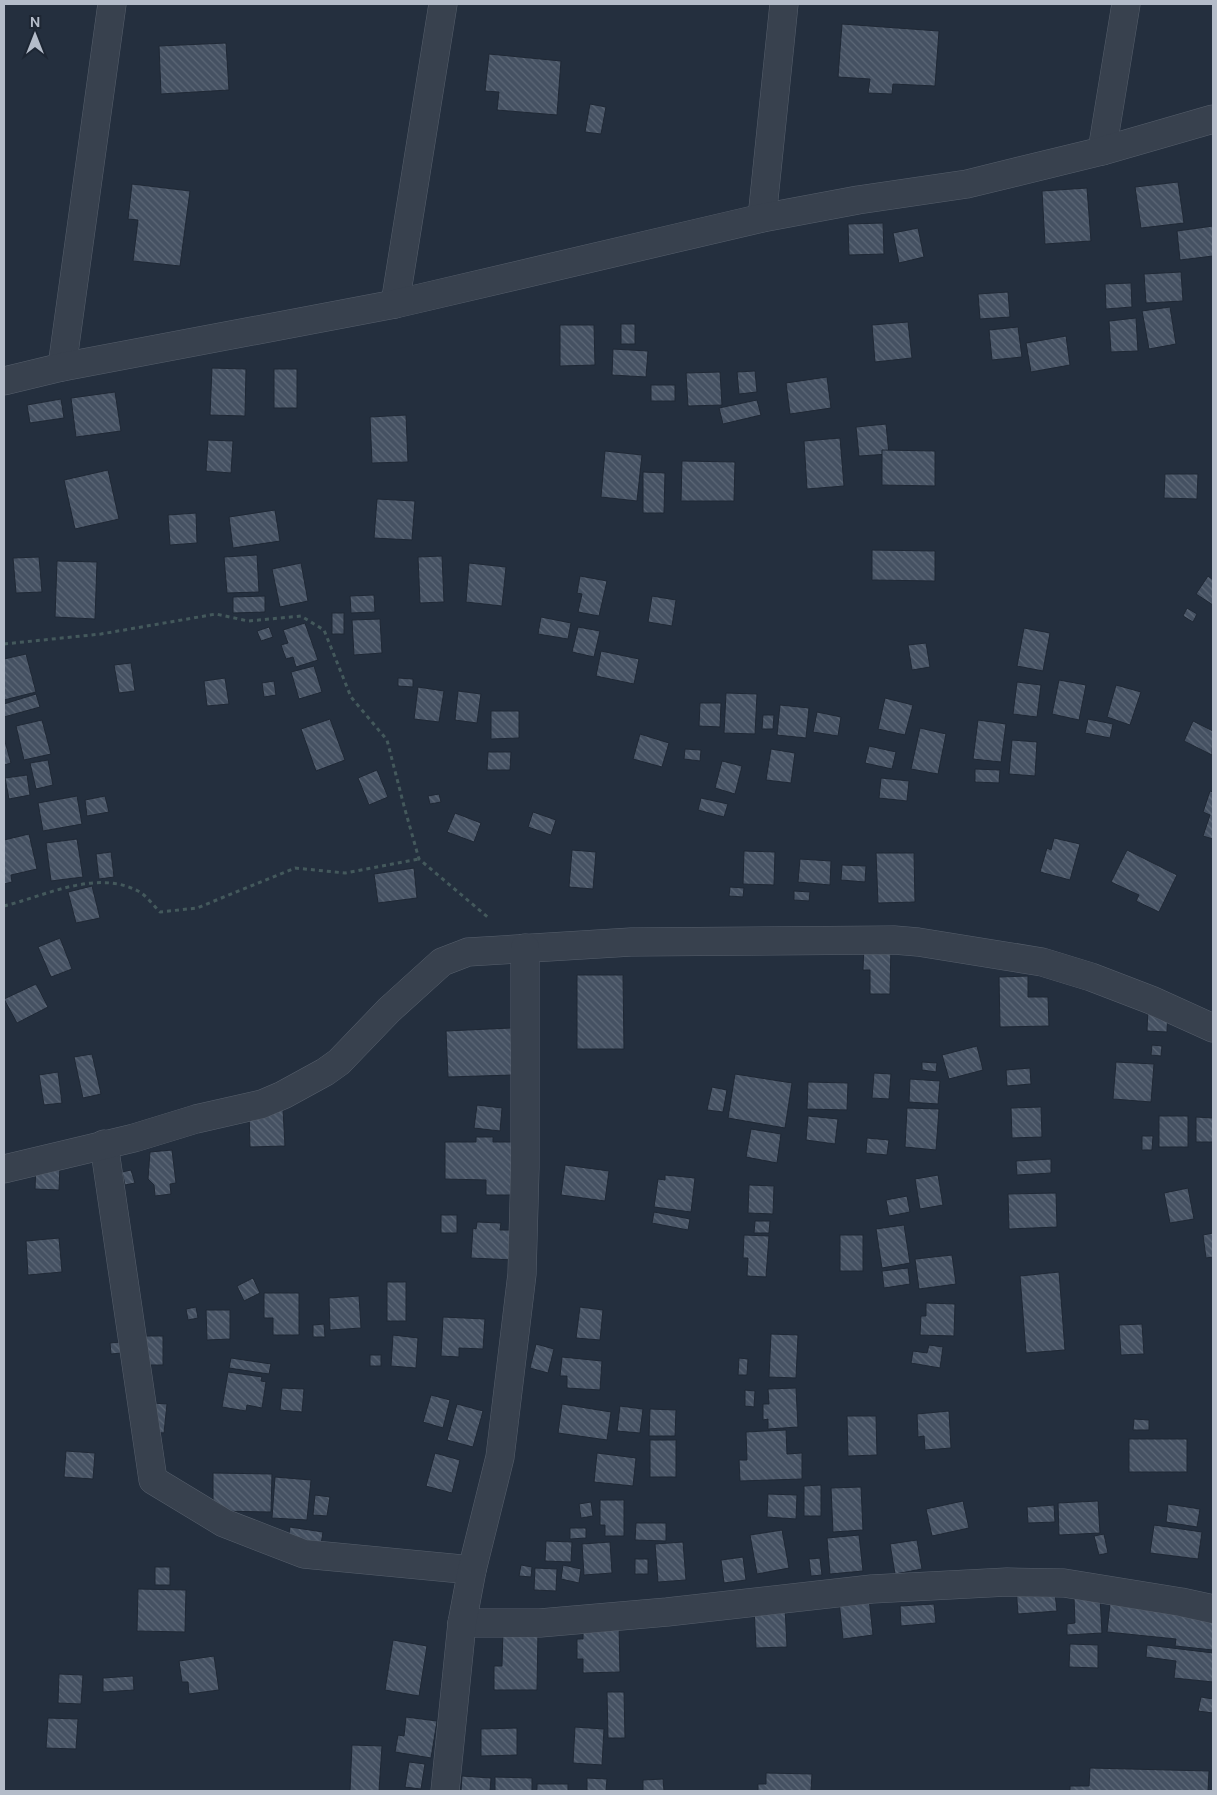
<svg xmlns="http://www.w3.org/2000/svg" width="1217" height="1795" font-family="'DM Sans',sans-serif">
  <defs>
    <pattern id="building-back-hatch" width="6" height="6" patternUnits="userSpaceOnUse" patternTransform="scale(1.25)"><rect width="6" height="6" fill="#455162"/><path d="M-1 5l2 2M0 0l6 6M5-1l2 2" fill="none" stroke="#5d6877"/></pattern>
  </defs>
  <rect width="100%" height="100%" fill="#242f3e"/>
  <g fill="url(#building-back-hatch)" stroke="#1f2835">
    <polygon points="842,24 939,31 935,86 893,84 892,94 868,93 870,79 838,77"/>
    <polygon points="226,43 229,90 161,94 159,46"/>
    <polygon points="489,54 561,61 557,115 497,110 499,92 485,91"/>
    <polygon points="590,104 606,107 601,134 585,132"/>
    <polygon points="1178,182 1184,223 1141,228 1135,187"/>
    <polygon points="132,184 190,191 180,266 133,261 138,220 128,219"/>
    <polygon points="1087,188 1091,241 1045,244 1042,191"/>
    <polygon points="883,223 884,254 849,255 848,224"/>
    <polygon points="1213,226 1213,256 1180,260 1177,231"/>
    <polygon points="918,228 924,257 899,263 893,233"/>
    <polygon points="1181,272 1183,301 1146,303 1144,274"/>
    <polygon points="1131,283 1132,307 1106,309 1105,284"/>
    <polygon points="1008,292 1010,317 980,319 978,294"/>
    <polygon points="1170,307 1176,344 1149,349 1142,311"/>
    <polygon points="1136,318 1138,351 1111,352 1109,321"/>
    <polygon points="908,322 912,358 875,362 872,325"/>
    <rect x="621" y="324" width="14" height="20"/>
    <polygon points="560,325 594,325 595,365 560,366"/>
    <polygon points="1018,327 1022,357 992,360 989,330"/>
    <polygon points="1066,336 1070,365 1031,372 1026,343"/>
    <polygon points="613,349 648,351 646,377 612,375"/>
    <polygon points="212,368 246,369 245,416 210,415"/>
    <rect x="274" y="369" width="23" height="39"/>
    <polygon points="755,371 757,392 739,394 737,372"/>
    <polygon points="720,372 722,405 688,406 686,373"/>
    <polygon points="827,377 831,408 790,414 786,383"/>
    <rect x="651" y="385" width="24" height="16"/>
    <polygon points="115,392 121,431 76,437 71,398"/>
    <polygon points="61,399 64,418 30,423 27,405"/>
    <polygon points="757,400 761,415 723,424 719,408"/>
    <polygon points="406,415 408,462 372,463 370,417"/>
    <polygon points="886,424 889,454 859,456 856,427"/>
    <polygon points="840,438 844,486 807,489 804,441"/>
    <polygon points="208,440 233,441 231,473 206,471"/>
    <polygon points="882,450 935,451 935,486 882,485"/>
    <polygon points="605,451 642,455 637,501 601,497"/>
    <polygon points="682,461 735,462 734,501 681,501"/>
    <polygon points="108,470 119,519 75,529 64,480"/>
    <polygon points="643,472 665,473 664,513 643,513"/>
    <polygon points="1165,474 1198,474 1197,499 1164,498"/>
    <polygon points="377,499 415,501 412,540 374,538"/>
    <polygon points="275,510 280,541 233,548 229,517"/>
    <polygon points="196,513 197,543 170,545 168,515"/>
    <polygon points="872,550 935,551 935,581 872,580"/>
    <polygon points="257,555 259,592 227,593 224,557"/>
    <polygon points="442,556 444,602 420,603 418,557"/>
    <polygon points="39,557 42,592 16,593 13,558"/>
    <polygon points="57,561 97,562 95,619 55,617"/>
    <polygon points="301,563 308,601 280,607 272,569"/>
    <polygon points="469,563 506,567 502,606 466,602"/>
    <polygon points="580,576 607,581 599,616 578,612 582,594 577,593"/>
    <polygon points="1208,576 1213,580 1213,605 1196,594"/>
    <polygon points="374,595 375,612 351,613 350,596"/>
    <polygon points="265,596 265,612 233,613 233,597"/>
    <polygon points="652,596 676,600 672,626 648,622"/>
    <polygon points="1187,608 1197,614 1193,622 1183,616"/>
    <rect x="332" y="613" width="12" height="21"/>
    <polygon points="541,617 571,623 568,639 538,634"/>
    <polygon points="380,619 382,653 354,655 352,620"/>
    <polygon points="305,623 318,660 296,667 293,657 286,659 281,645 288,643 283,630"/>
    <polygon points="269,627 273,637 261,641 257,631"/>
    <polygon points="578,627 600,631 594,657 572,652"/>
    <polygon points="1024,628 1050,633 1043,671 1017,666"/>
    <polygon points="926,643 930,667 912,670 908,645"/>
    <polygon points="601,651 639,659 634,684 596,676"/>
    <polygon points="26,654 36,692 4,700 4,659"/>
    <polygon points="131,663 135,691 119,693 114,665"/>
    <polygon points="314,666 322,692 299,699 291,672"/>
    <polygon points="225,678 229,704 207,706 204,681"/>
    <polygon points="398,678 413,679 413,687 398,686"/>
    <polygon points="1059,680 1086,685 1079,720 1052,714"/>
    <polygon points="274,681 276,695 264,697 262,683"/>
    <polygon points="1017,682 1041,685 1037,717 1013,714"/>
    <polygon points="1116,685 1141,692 1130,725 1107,717"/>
    <polygon points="418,687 444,691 439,722 414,719"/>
    <polygon points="458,691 481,694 477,723 455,720"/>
    <polygon points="726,693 757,694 755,734 724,733"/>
    <polygon points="36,694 40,707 4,717 4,704"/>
    <polygon points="885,698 913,705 905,735 878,729"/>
    <polygon points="700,703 721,703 720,727 699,726"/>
    <polygon points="780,705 809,708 806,738 777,735"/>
    <polygon points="491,711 519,711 519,738 491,739"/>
    <polygon points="817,712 841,717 838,736 813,732"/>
    <polygon points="763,715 774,715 773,729 762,729"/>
    <polygon points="330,719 345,760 316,771 301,729"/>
    <polygon points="1088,719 1113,724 1110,738 1085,733"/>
    <polygon points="42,720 51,754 24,760 16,726"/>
    <polygon points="978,720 1006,724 1001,762 973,759"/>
    <polygon points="1193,721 1213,731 1212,755 1184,741"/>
    <polygon points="920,728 946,734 938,774 911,769"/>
    <polygon points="640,734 669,743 662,767 633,759"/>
    <polygon points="4,738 11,763 4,765"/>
    <polygon points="1012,740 1037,742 1035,776 1009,774"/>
    <polygon points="869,746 896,752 892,769 865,763"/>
    <polygon points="685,749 701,750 700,761 684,759"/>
    <polygon points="771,749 795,753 791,783 766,780"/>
    <polygon points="488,752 511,752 510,770 487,770"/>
    <polygon points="48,760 53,785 36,789 30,763"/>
    <polygon points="722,761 742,766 735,794 715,788"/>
    <polygon points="975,769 1000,770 999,783 975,782"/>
    <polygon points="377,770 388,797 369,805 358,778"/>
    <polygon points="27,775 30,795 9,799 5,778"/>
    <polygon points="881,778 909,781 907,801 879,798"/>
    <polygon points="1210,791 1213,792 1213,839 1203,836 1210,815 1203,812"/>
    <polygon points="439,794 441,802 430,804 428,796"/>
    <polygon points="77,796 82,824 43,831 38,803"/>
    <polygon points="105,796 109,812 87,816 85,800"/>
    <polygon points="701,798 728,804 724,817 698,810"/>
    <polygon points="533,812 556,820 551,835 528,827"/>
    <polygon points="455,813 481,823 474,842 447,832"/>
    <polygon points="29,834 37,869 11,875 12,882 4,884 4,840"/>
    <polygon points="1054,838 1080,844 1070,880 1040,872 1047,848 1051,850"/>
    <polygon points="77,839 83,877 51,881 46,843"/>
    <polygon points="572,850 596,852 593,889 569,887"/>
    <polygon points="1127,850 1177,875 1159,912 1136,901 1139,895 1111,882"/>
    <polygon points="744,851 775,852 774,885 743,884"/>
    <polygon points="111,852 114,877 99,879 96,854"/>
    <polygon points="876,853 914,853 915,902 878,903"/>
    <polygon points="800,859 831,861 830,885 798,882"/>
    <polygon points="842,865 866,866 865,882 841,880"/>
    <polygon points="414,868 417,898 378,903 374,874"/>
    <polygon points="92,886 100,918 76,923 68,892"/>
    <polygon points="730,887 744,888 743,897 729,896"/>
    <polygon points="794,891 810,892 809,901 794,900"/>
    <polygon points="60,938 72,969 51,977 38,947"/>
    <polygon points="864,943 891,943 890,994 870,994 870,970 863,970"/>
    <polygon points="577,975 623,975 624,1049 577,1049"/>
    <polygon points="1028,976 1028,997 1048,997 1049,1026 1000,1027 999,977"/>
    <polygon points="36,984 48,1007 17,1023 4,999"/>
    <polygon points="1148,1007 1168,1008 1167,1032 1147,1031"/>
    <polygon points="511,1028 512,1075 448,1077 446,1031"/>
    <polygon points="1152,1045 1162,1046 1161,1056 1151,1055"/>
    <polygon points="977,1046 983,1070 949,1079 942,1055"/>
    <polygon points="92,1054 101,1094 83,1098 74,1057"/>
    <polygon points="922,1062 937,1063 936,1072 922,1070"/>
    <polygon points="1116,1062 1154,1064 1151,1102 1113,1099"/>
    <polygon points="1030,1068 1031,1084 1007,1086 1006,1070"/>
    <polygon points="58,1072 62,1103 44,1105 39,1075"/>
    <polygon points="874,1073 891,1074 889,1099 872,1098"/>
    <polygon points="735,1074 792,1083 785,1128 728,1118"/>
    <polygon points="910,1079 940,1081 938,1104 909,1102"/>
    <polygon points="808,1082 848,1083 847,1110 807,1109"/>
    <polygon points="712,1087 727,1090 723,1112 707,1110"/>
    <polygon points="477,1105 502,1108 500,1131 474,1128"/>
    <polygon points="1041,1107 1042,1137 1012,1138 1011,1108"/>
    <polygon points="907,1108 939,1109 936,1150 905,1147"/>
    <polygon points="283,1109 285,1146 250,1147 249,1111"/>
    <polygon points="808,1116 838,1119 835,1144 806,1140"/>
    <rect x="1159" y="1116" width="29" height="31"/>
    <polygon points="1196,1117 1213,1118 1213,1142 1196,1142"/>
    <polygon points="751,1129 781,1134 777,1163 746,1157"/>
    <polygon points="1142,1136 1153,1136 1152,1150 1142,1150"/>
    <polygon points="476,1137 493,1137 493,1142 512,1142 512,1195 486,1195 486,1180 445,1179 445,1142 476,1142"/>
    <polygon points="867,1138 889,1140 887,1155 866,1153"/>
    <polygon points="172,1150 176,1183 170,1184 171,1194 155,1196 154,1185 148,1179 150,1152"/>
    <polygon points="1051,1159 1051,1173 1017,1175 1016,1161"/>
    <polygon points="36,1164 60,1165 59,1190 35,1189"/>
    <polygon points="565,1165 609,1171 605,1201 561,1195"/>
    <polygon points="131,1170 135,1183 125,1185 122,1172"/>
    <polygon points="665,1175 695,1178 691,1212 654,1207 658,1179 665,1180"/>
    <polygon points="938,1175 943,1205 920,1209 915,1179"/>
    <polygon points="749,1185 774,1186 773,1214 748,1213"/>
    <polygon points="1188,1188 1194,1219 1170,1223 1164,1193"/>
    <polygon points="1056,1193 1057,1227 1009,1229 1008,1194"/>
    <polygon points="907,1196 910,1212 889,1216 886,1200"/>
    <polygon points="654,1212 690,1219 688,1230 652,1223"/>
    <rect x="441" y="1215" width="16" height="18"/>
    <polygon points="755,1221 770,1221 769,1233 754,1233"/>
    <polygon points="477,1222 501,1223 500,1230 515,1230 514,1260 471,1258 473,1228 476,1229"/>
    <polygon points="904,1225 910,1263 882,1268 876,1229"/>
    <polygon points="1213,1233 1213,1257 1206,1258 1203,1235"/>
    <polygon points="744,1235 769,1236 766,1277 747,1276 748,1258 743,1258"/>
    <rect x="840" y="1235" width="23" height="36"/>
    <polygon points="59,1238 62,1272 28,1275 26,1241"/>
    <polygon points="952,1255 956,1284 919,1289 915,1259"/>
    <polygon points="908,1268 910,1284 884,1288 882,1271"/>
    <polygon points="1059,1272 1065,1350 1026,1353 1020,1276"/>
    <polygon points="253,1278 260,1293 244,1301 237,1286"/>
    <rect x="387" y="1282" width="19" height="39"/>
    <polygon points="264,1293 299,1293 299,1335 273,1335 273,1318 264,1318"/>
    <polygon points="359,1296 361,1328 330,1330 329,1298"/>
    <polygon points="926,1303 955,1304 954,1336 920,1335 921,1316 926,1316"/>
    <polygon points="196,1307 198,1318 188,1320 186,1309"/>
    <polygon points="580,1307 603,1310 600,1340 576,1338"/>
    <polygon points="206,1310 230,1310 230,1339 207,1340"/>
    <polygon points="443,1317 485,1319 483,1349 459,1348 459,1357 441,1356"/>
    <polygon points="324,1324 325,1337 313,1337 313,1325"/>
    <polygon points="1142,1324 1144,1354 1121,1355 1119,1325"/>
    <polygon points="771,1334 798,1335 796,1378 769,1377"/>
    <polygon points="393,1335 418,1338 416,1368 391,1366"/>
    <rect x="135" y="1336" width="28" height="29"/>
    <polygon points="121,1342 122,1353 111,1354 110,1343"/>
    <polygon points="536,1344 554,1349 548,1373 530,1368"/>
    <polygon points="929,1345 943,1347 940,1368 911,1363 913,1351 927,1353"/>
    <rect x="370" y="1355" width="11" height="11"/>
    <polygon points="562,1357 602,1361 600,1390 567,1388 567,1376 560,1376"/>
    <polygon points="231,1358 271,1364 269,1374 229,1368"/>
    <polygon points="739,1358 748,1359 747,1375 738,1375"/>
    <polygon points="228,1372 262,1377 261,1381 266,1382 262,1408 247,1405 246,1411 222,1407"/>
    <polygon points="282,1388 304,1389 302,1412 280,1410"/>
    <polygon points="796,1388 798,1427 768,1429 768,1419 763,1420 763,1404 769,1404 768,1389"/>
    <polygon points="745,1390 755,1391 754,1407 745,1406"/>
    <polygon points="431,1395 450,1400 443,1428 423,1422"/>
    <polygon points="137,1402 167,1404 164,1433 135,1431"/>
    <polygon points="457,1404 483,1411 473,1447 447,1440"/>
    <polygon points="562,1404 611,1412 607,1440 558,1433"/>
    <polygon points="620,1406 643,1409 640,1433 617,1431"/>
    <polygon points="650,1409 676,1410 675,1436 649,1436"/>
    <polygon points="949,1411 951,1448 925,1450 924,1436 918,1437 917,1414"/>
    <polygon points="847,1416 876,1416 877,1455 848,1456"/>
    <polygon points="1134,1419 1149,1420 1149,1430 1133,1430"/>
    <polygon points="786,1430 787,1454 802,1453 802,1479 740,1481 739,1460 747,1460 746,1432"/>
    <rect x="1129" y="1439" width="58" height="33"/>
    <rect x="650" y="1440" width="26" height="37"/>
    <polygon points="66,1451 95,1453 93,1479 64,1477"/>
    <polygon points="435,1453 460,1460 452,1493 426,1486"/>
    <polygon points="597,1453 636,1458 633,1486 594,1482"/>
    <polygon points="213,1473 272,1474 271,1512 213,1511"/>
    <polygon points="275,1477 311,1480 307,1520 272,1518"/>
    <polygon points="821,1485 821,1516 804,1516 804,1486"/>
    <polygon points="861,1487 863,1530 833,1532 831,1488"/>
    <polygon points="768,1494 797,1495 796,1519 767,1517"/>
    <polygon points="315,1495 330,1497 327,1516 313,1515"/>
    <polygon points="600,1500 624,1500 624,1536 605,1536 605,1525 600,1525"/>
    <polygon points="963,1501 969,1528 932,1536 926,1509"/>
    <polygon points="1098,1501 1100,1533 1059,1535 1058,1503"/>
    <polygon points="591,1502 593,1516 581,1518 579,1504"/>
    <polygon points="1168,1504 1200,1509 1197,1527 1166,1522"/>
    <polygon points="1054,1505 1055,1522 1028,1523 1027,1507"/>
    <polygon points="636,1523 666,1523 666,1541 635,1540"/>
    <polygon points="1154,1525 1202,1532 1198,1559 1150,1553"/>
    <polygon points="290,1527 323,1532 320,1551 287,1546"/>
    <polygon points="570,1528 586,1528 586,1538 570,1539"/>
    <polygon points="782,1530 789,1568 757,1574 750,1535"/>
    <polygon points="1104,1534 1108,1553 1099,1555 1094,1536"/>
    <polygon points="859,1535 863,1571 830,1574 827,1538"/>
    <polygon points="917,1540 922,1569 895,1574 890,1544"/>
    <polygon points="546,1541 572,1542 571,1562 545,1561"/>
    <polygon points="610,1542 612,1573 584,1575 582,1544"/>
    <polygon points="683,1542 686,1580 658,1582 655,1544"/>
    <polygon points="743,1557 746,1580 724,1583 721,1560"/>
    <polygon points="820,1558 822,1575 811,1576 809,1559"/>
    <rect x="635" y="1559" width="13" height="15"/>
    <polygon points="521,1565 532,1567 531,1577 519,1576"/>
    <polygon points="563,1565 581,1569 579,1583 561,1579"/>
    <rect x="155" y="1567" width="15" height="18"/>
    <polygon points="535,1568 557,1569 556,1591 534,1590"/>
    <polygon points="1054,1584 1057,1611 1018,1614 1016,1587"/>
    <polygon points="138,1589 186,1590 185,1632 137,1631"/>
    <polygon points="1100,1597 1102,1633 1067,1635 1067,1624 1075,1623 1074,1598"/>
    <polygon points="869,1598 873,1635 843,1639 839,1601"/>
    <polygon points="934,1604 936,1623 901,1626 900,1606"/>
    <polygon points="1110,1604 1213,1616 1213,1650 1175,1646 1176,1639 1107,1632"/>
    <polygon points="785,1606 787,1647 756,1648 754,1607"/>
    <polygon points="583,1624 619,1624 620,1672 583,1673 583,1659 577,1659 577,1639 583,1639"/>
    <polygon points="503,1629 538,1630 537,1690 494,1690 494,1666 502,1666"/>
    <polygon points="393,1640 427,1646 419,1696 385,1690"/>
    <polygon points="1070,1644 1098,1645 1098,1668 1069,1667"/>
    <polygon points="1147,1645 1213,1653 1213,1682 1174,1678 1176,1661 1146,1657"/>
    <polygon points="214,1656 219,1690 189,1694 188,1682 182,1682 179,1661"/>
    <polygon points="59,1674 83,1675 81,1704 58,1703"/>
    <polygon points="133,1676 134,1690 103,1692 103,1678"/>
    <polygon points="607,1692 624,1692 625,1738 608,1738"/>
    <polygon points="1201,1697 1213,1699 1213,1713 1198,1711"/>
    <polygon points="406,1717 437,1721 431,1758 395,1752 398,1735 404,1736"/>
    <polygon points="48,1718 78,1719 76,1749 46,1748"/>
    <polygon points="575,1727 604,1729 602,1765 573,1763"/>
    <polygon points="517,1728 517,1755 481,1756 481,1729"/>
    <polygon points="352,1745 382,1746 379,1791 350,1791"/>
    <polygon points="409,1762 425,1764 421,1789 405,1787"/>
    <polygon points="1090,1768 1209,1771 1208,1791 1070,1791 1070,1786 1089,1786"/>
    <polygon points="766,1773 812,1774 811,1791 758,1791 758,1784 766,1784"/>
    <polygon points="462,1776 491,1778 490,1791 461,1791"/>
    <polygon points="495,1777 532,1778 532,1791 495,1791"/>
    <polygon points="587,1778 607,1779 606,1791 587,1791"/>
    <polygon points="663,1779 664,1791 643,1791 643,1780"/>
    <rect x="537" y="1784" width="31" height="7"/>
  </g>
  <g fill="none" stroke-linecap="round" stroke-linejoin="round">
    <g stroke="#565f6c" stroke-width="29">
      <g id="minor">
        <polyline points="1102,151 1126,4"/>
        <polyline points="762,218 784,4"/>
        <polyline points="395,304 443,4"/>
        <polyline points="62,367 112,4"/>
        <polyline points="4,381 62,367 395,304 762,218 858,200 967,184 1102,151 1213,119"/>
        <polyline points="104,1144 153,1480 224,1523 304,1554 472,1570"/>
        <polyline points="4,1169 134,1138 196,1119 262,1104 283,1095 325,1072 339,1062 389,1010 442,962 468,952 631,942 894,940 918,942 1042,962 1091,977 1151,1000 1213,1028"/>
        <polyline points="462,1623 540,1623 667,1612 872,1589 1007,1582 1064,1583 1181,1602 1213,1609"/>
        <polyline points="445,1791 462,1623 472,1570 500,1457 522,1274 525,1168 525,948"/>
      </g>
    </g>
    <g stroke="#44595c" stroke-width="3" stroke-dasharray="4 4" stroke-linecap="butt">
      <polyline points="4,644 101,634 216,614 248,621 301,616 324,630 351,697 387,740 404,806 419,859 490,919"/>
      <path d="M 4,906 C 45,896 96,869 138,891 C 146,895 153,905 160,912 L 197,908 L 295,868 L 345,873 L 419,859"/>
    </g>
    <use href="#minor" stroke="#38414e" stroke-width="28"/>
  </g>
  <rect width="1217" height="1795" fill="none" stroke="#b4bcc9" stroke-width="10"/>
  <g transform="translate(35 35)" stroke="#1d2633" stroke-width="4" paint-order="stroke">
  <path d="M0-4L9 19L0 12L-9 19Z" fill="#b4bcc9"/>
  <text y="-8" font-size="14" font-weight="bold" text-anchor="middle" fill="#b4bcc9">N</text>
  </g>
</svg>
